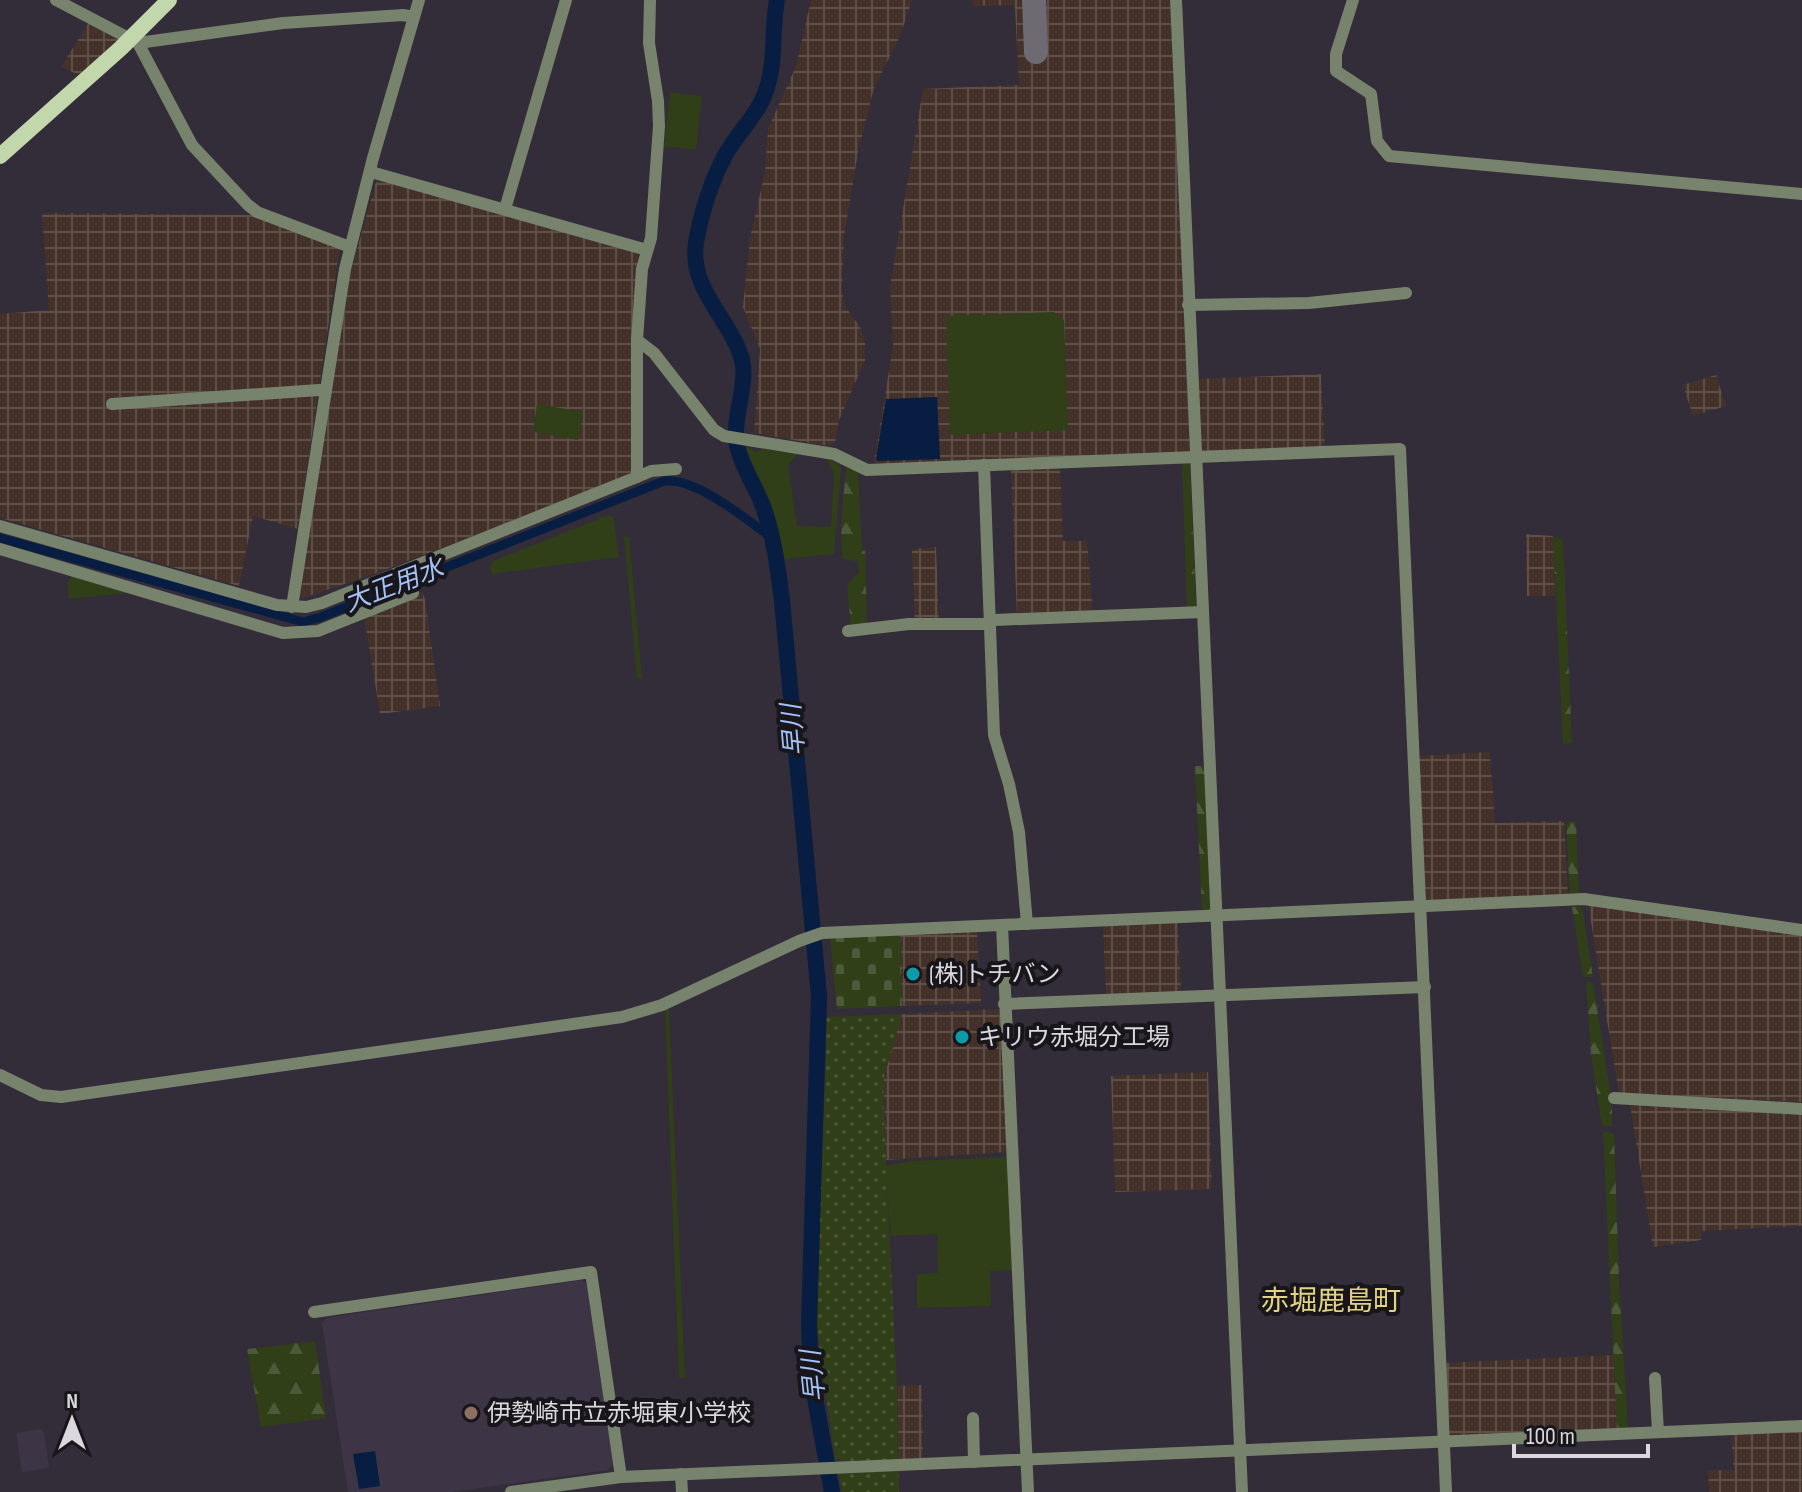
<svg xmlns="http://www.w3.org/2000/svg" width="1802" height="1492" font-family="'Sofia Sans Condensed','Noto Sans JP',sans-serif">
  <defs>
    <pattern id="industrial-grid" width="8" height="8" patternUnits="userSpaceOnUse" patternTransform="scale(2)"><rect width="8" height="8" fill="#44322a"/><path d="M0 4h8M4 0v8" fill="none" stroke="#5e4f48"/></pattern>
    <pattern id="forest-firs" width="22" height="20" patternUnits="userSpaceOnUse" patternTransform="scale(2)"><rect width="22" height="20" fill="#303f18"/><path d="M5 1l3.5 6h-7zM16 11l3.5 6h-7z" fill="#4d5a39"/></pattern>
    <pattern id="cemetery-stones" width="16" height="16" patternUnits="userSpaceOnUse" patternTransform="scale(2)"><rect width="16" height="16" fill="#303f18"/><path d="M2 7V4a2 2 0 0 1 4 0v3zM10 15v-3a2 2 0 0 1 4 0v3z" fill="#4d5a39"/></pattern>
    <pattern id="park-dots" width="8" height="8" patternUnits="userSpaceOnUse" patternTransform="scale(2)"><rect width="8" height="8" fill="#303f18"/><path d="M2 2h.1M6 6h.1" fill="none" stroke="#4d5a39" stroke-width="1.8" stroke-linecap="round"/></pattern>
  </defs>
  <rect width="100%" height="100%" fill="#322d38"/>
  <g fill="#3d3546">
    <polygon points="582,1280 586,1283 613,1464 608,1470 451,1492 348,1492 322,1323 326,1318"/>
    <polygon points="40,1429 44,1433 49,1468 22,1472 16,1433"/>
  </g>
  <g fill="url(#industrial-grid)">
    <polygon points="811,0 912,0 901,34 874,88 858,152 844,236 842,292 845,306 860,327 865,344 865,360 839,420 835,442 828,446 754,433 760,349 743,307 750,238 765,172 768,129 796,66"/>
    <polygon points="971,0 1170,0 1190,452 874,464 893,346 890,287 923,89 1019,85 1015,8 1013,5 975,6"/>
    <polygon points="89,22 119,39 79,75 61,67"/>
    <polygon points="382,180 637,251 640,256 633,474 374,574 303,598 299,596 350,274 376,182"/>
    <polygon points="42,213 255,215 340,247 298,529 253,516 239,586 0,518 0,314 49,310"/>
    <polygon points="1321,374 1325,449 1201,453 1198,379"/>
    <polygon points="1716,375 1726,406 1693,416 1683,385"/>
    <polygon points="1060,467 1063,541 1087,541 1093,614 1017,617 1011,470"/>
    <polygon points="1526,534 1553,536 1555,596 1527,596"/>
    <polygon points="936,547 939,622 915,622 912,549"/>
    <polygon points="422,592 425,599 440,706 380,714 364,616"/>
    <polygon points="1490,752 1495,823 1564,821 1568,895 1424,902 1418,756"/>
    <polygon points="1588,903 1802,934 1802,1102 1619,1094"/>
    <polygon points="1178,922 1181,994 1106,997 1103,925"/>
    <polygon points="977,930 981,1003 902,1006 900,934"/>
    <polygon points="1001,1009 1007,1152 885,1160 884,1077 902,1014"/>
    <polygon points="1208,1072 1212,1189 1115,1192 1111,1076"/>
    <polygon points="1630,1104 1802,1115 1802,1226 1702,1231 1701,1240 1653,1247"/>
    <polygon points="1615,1355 1617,1430 1448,1436 1444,1363"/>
    <polygon points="922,1385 923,1458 899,1460 897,1386"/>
    <polygon points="1802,1429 1802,1492 1709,1492 1708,1470 1734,1470 1731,1433"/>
  </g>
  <g fill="#303f18">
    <polygon points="670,92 702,96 696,150 664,146"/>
    <polygon points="1054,312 1064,320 1068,430 950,435 946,316"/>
    <polygon points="537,404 583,412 578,440 533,432"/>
    <polygon points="744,445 756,452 763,449 798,454 788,465 797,526 831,527 834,474 827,459 838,464 841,468 834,554 784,559 770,507 754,474"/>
    <polygon points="609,515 613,517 614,521 619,557 492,574 490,567 493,561"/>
    <polygon points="624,536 629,537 642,679 637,678"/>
    <polygon points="73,575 127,593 69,599 67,582"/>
    <polygon points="669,1008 685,1378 679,1378 665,1009"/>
    <polygon points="1008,1157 1015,1270 990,1271 991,1306 917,1308 917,1274 938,1273 937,1234 891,1236 885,1166 912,1161"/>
  </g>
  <g fill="url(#forest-firs)">
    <polygon points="1182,462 1190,462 1196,609 1187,610"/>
    <path d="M 847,465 L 858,471 L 862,550 L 865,551 L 867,625 L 851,627 L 847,585 L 859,572 L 857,561 L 843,559 C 839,528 843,497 847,465 Z"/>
    <polygon points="1553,536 1563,540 1572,743 1563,744"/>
    <polygon points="1195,766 1205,766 1210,911 1202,911"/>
    <polygon points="1576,821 1579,895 1570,895 1566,822"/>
    <polygon points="1572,907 1582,907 1593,977 1583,977"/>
    <polygon points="1586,982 1593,983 1612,1103 1612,1126 1602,1126 1591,1054"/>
    <polygon points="1603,1131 1614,1134 1619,1281 1628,1429 1617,1430"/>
    <polygon points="315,1341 326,1418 261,1427 247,1349"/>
  </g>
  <polygon fill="url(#cemetery-stones)" points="900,934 902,1006 837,1009 830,938"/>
  <polygon fill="url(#park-dots)" points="902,1014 884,1077 883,1101 897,1386 899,1492 842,1492 838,1472 840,1458 835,1459 816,1323 827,1017"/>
  <g fill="#081d42">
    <polygon points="937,397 940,459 878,461 876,459 886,399"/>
    <polygon points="375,1451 380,1486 359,1489 353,1454"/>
  </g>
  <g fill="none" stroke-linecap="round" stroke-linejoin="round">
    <path stroke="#081d42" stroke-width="9" d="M 0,538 L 303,622 L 321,617 L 664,481 C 697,478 744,518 771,537"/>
    <path stroke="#081d42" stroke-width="16" d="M 777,0 C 771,32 777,64 764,96 C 756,116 738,133 727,152 C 712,178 701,213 696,243 C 689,290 731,319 742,360 C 748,386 732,417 737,445 C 741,465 755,486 763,506 C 774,537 778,569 782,601 L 819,996 L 809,1325 L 811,1376 L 832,1492"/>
    <polyline stroke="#6e6a74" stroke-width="24" points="1034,0 1036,52"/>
    <g stroke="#78836d" stroke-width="12">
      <polyline points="56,0 138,43 192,145 248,205 257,212 350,247"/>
      <polyline points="1176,0 1242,1492"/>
      <polyline points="1353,0 1336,54 1336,71 1371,94 1377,141 1389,156 1802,194"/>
      <polyline points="138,43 283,23 403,15 414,17"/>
      <polyline points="371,172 647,250"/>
      <polyline points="505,209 566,0"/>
      <polyline points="1188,305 1309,303 1406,293"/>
      <polyline points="637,340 654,353 714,430 724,436 834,454 867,470 1400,449 1446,1492"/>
      <polyline points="112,404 319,390 326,391"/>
      <polyline points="984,465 994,735 1009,784 1019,832 1027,924"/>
      <polyline points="637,477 651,471 676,469"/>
      <polyline points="0,526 277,605 306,607 322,603 637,477 637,340 642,269 651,238 659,126 658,101 649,43 650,0"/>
      <polyline points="0,549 283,633 318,631 413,593"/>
      <polyline points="292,607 345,269 373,158 419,0"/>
      <polyline points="848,631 909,624 987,624 994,620 1203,612"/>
      <polyline points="1002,925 1028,1492"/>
      <polyline points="1004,1004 1425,987"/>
      <polyline points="0,1075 41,1095 61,1097 622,1017 662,1005 799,941 822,933 1584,899 1802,930"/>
      <polyline points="1614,1098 1802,1109"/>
      <polyline points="314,1312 591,1272 621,1477"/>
      <polyline points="1655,1378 1658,1432"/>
      <polyline points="973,1418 974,1462"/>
      <polyline points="681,1474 682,1492"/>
      <polyline points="511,1492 621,1477 1802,1426"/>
    </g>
    <polyline stroke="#c2d7ab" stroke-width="16" points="0,156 121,48 169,0"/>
  </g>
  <g fill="#0f9aa8" stroke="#18161b" stroke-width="3">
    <circle cx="913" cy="974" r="8"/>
    <circle cx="962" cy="1037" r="8"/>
  </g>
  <circle fill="#8d6e63" stroke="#18161b" stroke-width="3" cx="471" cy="1413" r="8"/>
  <g text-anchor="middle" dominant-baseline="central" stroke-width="8" stroke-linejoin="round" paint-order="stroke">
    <g font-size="24" fill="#dad7de" stroke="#18161b" text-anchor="start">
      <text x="929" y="974">(株)トチバン</text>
      <text x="978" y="1037">キリウ赤堀分工場</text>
      <text x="487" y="1413">伊勢崎市立赤堀東小学校</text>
    </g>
    <g font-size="26" font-style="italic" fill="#a2c2f7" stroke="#18161b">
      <text transform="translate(394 586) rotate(-21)">大正用水</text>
      <text transform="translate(794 730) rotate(-95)">早川</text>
      <text transform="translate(814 1376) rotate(-96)">早川</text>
    </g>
    <g font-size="28" fill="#e1d385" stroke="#18161b">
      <text x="1331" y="1301">赤堀鹿島町</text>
    </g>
  </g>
  <g transform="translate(72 1420)" stroke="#18161b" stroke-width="6" paint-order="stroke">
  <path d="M0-6L14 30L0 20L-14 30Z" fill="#dad7de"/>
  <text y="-12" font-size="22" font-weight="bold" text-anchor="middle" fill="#dad7de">N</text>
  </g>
  <path d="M1514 1444v12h134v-12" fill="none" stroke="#dad7de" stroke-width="4"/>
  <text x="1526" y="1444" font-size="24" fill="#dad7de" stroke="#18161b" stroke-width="6" paint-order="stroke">100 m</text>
</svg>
